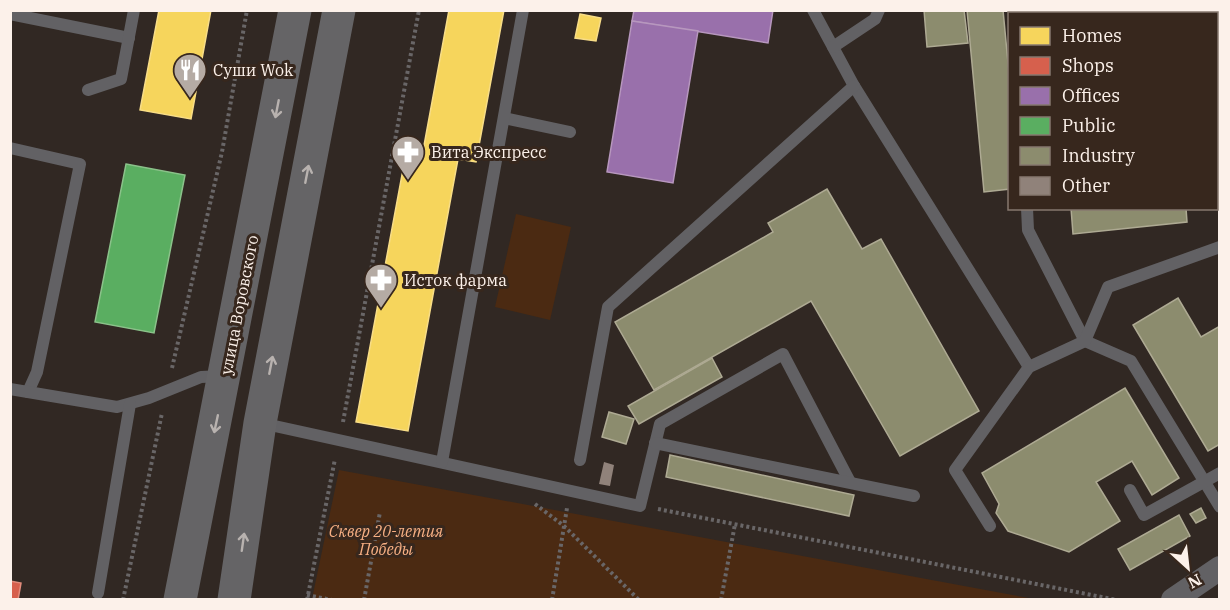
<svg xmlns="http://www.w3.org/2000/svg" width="1230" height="610" font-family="'IBM Plex Serif',serif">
  <rect width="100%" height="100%" fill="#312823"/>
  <g fill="#4b2a12">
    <polygon points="516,214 571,227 550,320 495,307"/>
    <polygon points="339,470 1034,599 312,599"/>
  </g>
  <g fill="#f6d55c" stroke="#f8dd87" stroke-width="1.5">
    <polygon points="159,10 211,10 191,119 140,110"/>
    <polygon points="449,10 504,10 476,162 458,159 408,431 356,422 407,148 423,151"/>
    <polygon points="580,14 601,18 596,41 575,38"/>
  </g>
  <polygon fill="#d6604d" stroke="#e18c7c" stroke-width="1.5" points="10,581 21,583 18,600 10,600"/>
  <g fill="#9970ab" stroke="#b797be" stroke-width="1.5">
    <polygon points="634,10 773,10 768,43 632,21"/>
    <polygon points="632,21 698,31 673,183 607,172"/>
  </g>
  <polygon fill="#5aae61" stroke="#8bc28a" stroke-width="1.5" points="126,164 185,175 154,333 95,322"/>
  <g fill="#8c8c6e" stroke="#aeaa93" stroke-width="1.5">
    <polygon points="924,10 964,10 968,43 927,47"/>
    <polygon points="967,10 1003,10 1010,84 1010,189 984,192"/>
    <polygon points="827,189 862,249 881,239 979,411 900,456 811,301 654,390 615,322 773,232 768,223"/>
    <polygon points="1071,208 1186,208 1187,222 1073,234"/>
    <polygon points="1178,298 1201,337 1220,326 1220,444 1208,451 1133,325"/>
    <polygon points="712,358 722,377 639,424 628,406"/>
    <polygon points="1125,388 1179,478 1152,495 1132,461 1096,482 1120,521 1069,552 1008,531 996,513 999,504 982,473"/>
    <polygon points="609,412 634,419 626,444 602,437"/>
    <polygon points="670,455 854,495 849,516 666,477"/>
    <polygon points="1201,508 1206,518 1196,523 1190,514"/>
    <polygon points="1179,515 1190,536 1130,570 1118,549"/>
  </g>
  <polygon fill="#90827a" points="604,462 614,465 610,486 599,484"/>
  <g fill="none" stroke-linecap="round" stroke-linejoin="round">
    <g stroke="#696667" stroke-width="4" stroke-dasharray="3 3" stroke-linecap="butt">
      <polyline points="172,368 222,152 247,10"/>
      <polyline points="343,422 419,10"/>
      <polyline points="535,504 564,526 639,600"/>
      <polyline points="658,509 1117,600"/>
      <polyline points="307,595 332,600"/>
      <polyline points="123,600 162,413"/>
      <polyline points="307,600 335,459"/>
      <polyline points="364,600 380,512"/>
      <polyline points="552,600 567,508"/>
      <polyline points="721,600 735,524"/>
    </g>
    <g stroke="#626164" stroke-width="12">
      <polyline points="813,10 854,86 1029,367"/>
      <polyline points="1018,10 1018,14"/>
      <polyline points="1152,10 1153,14"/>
      <polyline points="10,14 129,38"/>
      <polyline points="833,47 875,19 879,10"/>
      <polyline points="88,90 121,79 134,10"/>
      <polyline points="504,118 570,132"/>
      <polyline points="1216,145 1220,145"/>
      <polyline points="10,148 80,164 37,372 28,392"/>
      <polyline points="1027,208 1028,230 1085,341 1131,361 1220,507"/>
      <polyline points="10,389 117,407 149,398 201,377 222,376"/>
      <polyline points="261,423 640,506 660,424 783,354 850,482"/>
      <polyline points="655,443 914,496"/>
      <polyline points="580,460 608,307 854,86"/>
      <polyline points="442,462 523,10"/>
      <polyline points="1130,490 1144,515 1220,473"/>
      <polyline points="990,526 955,470 1029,367 1085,341 1108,287 1220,247"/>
      <polyline points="98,593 130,404"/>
    </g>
    <polyline stroke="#626164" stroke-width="24" points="1173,600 1220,568"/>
    <g stroke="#656466" stroke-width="33">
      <polyline points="180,600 295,10"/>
      <polyline points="234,600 260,423 339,10"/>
    </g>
  </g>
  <defs><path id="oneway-shaft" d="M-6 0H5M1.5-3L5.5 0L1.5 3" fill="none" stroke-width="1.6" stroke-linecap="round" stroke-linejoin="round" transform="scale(1.5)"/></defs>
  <g stroke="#b8b2af">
    <use href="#oneway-shaft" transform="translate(277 109) rotate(101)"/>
    <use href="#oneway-shaft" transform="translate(307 174) rotate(-79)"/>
    <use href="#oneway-shaft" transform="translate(271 365) rotate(-79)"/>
    <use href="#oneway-shaft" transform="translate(216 424) rotate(102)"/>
    <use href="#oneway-shaft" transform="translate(243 542) rotate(-82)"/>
  </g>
  <defs>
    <g id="restaurant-pin" transform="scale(1.725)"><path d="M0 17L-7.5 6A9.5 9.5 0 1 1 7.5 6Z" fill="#b5aba4" stroke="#37271d"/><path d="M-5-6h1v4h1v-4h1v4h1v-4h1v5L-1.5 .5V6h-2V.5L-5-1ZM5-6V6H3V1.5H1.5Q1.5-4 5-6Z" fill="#fff"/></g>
    <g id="pharmacy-pin" transform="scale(1.725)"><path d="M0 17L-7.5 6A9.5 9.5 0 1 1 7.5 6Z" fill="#b5aba4" stroke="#37271d"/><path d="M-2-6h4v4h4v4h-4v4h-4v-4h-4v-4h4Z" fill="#fff"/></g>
  </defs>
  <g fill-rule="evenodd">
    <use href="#restaurant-pin" x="190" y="70"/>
    <use href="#pharmacy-pin" x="408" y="152"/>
    <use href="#pharmacy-pin" x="381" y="280"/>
  </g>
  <g text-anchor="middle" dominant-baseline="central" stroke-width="6" stroke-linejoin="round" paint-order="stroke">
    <g font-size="16" fill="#fcf1ea" stroke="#37271d" text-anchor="start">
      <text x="213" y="70">Суши Wok</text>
      <text x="431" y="152">Вита Экспресс</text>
      <text x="404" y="280">Исток фарма</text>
    </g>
    <g font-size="16" fill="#fcf1ea" stroke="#37271d">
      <text transform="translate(239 305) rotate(-79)">улица Воровского</text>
    </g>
    <g font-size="16" font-style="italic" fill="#f6af83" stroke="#37271d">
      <text x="386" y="531">Сквер 20-летия<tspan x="386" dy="18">Победы</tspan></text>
    </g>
  </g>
  <rect width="1230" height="610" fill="none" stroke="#fcf1ea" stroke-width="24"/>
  <rect x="1008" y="12" width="210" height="198" fill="#37271d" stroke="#86786f" stroke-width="1.5"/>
  <rect x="1020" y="27" width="30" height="18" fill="#f6d55c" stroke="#86786f" stroke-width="1.5"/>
  <text x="1062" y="42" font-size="18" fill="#fcf1ea">Homes</text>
  <rect x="1020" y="57" width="30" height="18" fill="#d6604d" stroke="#86786f" stroke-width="1.5"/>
  <text x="1062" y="72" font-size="18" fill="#fcf1ea">Shops</text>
  <rect x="1020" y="87" width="30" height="18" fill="#9970ab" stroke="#86786f" stroke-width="1.5"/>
  <text x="1062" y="102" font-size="18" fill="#fcf1ea">Offices</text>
  <rect x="1020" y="117" width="30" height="18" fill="#5aae61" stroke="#86786f" stroke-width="1.5"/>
  <text x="1062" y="132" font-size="18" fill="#fcf1ea">Public</text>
  <rect x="1020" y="147" width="30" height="18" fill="#8c8c6e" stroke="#86786f" stroke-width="1.5"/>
  <text x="1062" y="162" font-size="18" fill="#fcf1ea">Industry</text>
  <rect x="1020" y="177" width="30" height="18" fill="#90827a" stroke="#86786f" stroke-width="1.5"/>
  <text x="1062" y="192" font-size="18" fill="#fcf1ea">Other</text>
  <g transform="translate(1188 568) rotate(153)" stroke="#37271d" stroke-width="4.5" paint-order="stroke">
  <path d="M0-4.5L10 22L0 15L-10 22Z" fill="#fcf1ea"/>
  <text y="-9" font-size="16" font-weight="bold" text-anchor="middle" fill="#fcf1ea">N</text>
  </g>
</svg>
